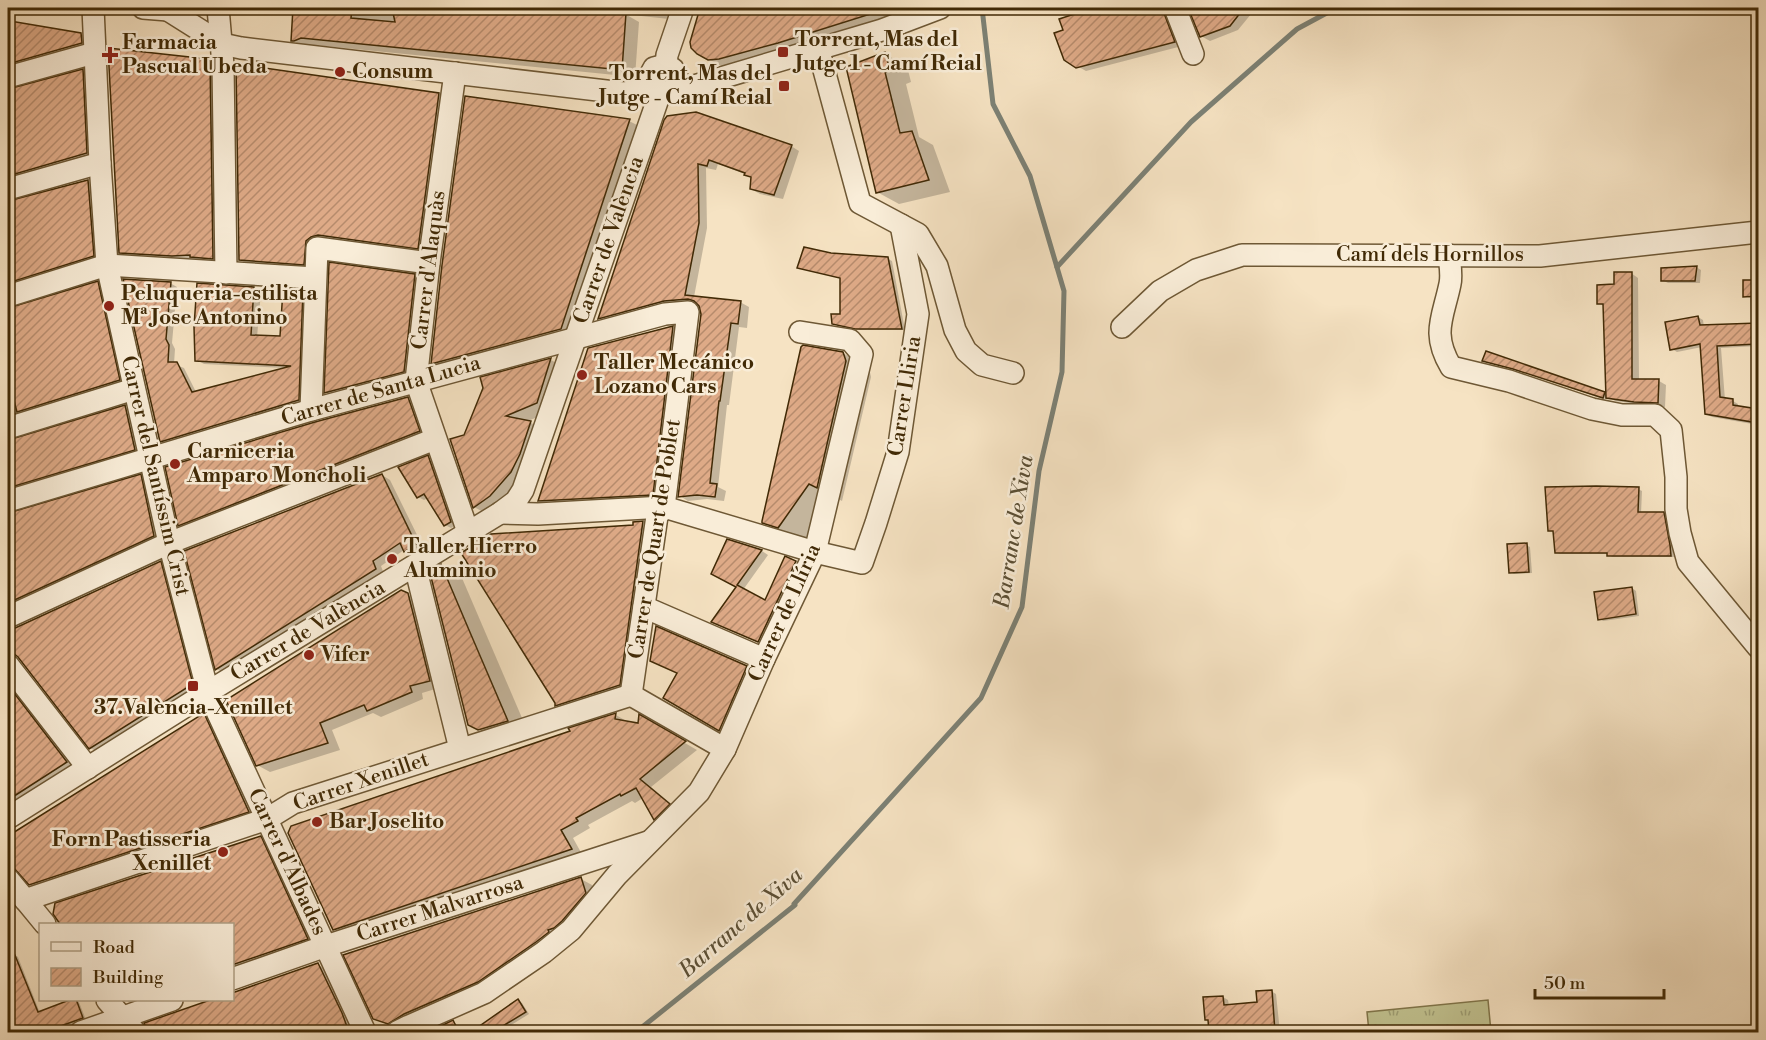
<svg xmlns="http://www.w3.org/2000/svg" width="1766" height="1040" font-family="'Libre Bodoni',serif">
  <defs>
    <pattern id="grass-tufts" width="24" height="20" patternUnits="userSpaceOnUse" patternTransform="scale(1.5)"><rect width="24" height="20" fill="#c1c290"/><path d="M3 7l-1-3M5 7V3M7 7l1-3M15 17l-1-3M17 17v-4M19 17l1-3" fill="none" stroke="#9e9e74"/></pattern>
    <pattern id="building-hatch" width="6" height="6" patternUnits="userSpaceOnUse" patternTransform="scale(1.5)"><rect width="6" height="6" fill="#deaa87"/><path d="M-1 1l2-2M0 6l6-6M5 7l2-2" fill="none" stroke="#b68b6c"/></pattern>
  </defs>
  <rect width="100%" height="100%" fill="#f6e3c3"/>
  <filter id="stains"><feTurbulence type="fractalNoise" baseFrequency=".00333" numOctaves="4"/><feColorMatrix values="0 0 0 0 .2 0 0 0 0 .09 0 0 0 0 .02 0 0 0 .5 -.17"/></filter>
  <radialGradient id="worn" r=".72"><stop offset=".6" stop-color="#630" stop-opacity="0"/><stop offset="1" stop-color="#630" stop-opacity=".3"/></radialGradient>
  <polygon fill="url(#grass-tufts)" stroke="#81764b" stroke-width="1.5" points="1488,1000 1491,1032 1369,1032 1367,1012"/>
  <g fill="#0003">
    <polygon points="294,8 600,8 600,12 625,14 639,22 635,77 315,45 305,48 292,40"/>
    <polygon points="629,8 673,8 669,19 632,15 628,12"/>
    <polygon points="703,8 900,8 904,20 729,70 697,53 692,42"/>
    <polygon points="1087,8 1172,8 1182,46 1086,71 1065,59 1065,31 1088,11"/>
    <polygon points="1190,8 1256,8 1238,30 1210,41 1201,36"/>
    <polygon points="8,22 81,34 89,39 89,47 8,72"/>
    <polygon points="885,54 907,66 911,82 906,84 919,137 933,145 950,192 899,204 877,192"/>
    <polygon points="208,61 219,67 223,264 131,258 120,252"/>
    <polygon points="238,65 439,94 449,100 428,254 329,240 314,269 250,265 240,260"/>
    <polygon points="83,71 90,75 94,157 8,184 8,91"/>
    <polygon points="666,120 791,146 799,151 783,199 760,194 751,189 752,178 745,174 718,164 716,170 706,168 707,228 694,297 740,302 749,307 747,328 739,327 729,405 727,405 718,487 726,491 724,501 707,499 688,501 680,496 702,314 700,305 697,303 673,305 608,323 600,318"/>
    <polygon points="629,121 641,127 573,335 444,370 432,364"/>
    <polygon points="88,181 96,186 101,260 8,291 8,203"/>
    <polygon points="831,255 888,259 892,261 905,330 860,330 833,323 841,315 841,278 799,268"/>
    <polygon points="1696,267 1701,270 1700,283 1668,283 1662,280"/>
    <polygon points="1631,273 1638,278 1639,380 1659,381 1666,385 1665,407 1642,405 1615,401 1608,397 1607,399 1600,398 1518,370 1484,361 1607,395 1605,307 1599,303 1616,285"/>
    <polygon points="414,275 422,280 411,375 333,397 326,392"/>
    <polygon points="125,280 170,283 177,287 172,343 175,349 174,364 184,368 196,392 285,368 204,364 197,360 199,285 254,288 261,292 257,337 281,338 302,291 309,295 305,404 168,445 161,441"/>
    <polygon points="1758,281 1758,321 1755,321 1751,319 1750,298 1745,296 1744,282"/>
    <polygon points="97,283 105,287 127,384 8,423 8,310"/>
    <polygon points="1698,317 1703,320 1704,327 1758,325 1758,346 1721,348 1725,400 1733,401 1738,404 1738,407 1758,411 1758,425 1712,417 1706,414 1702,347 1677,352 1672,349"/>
    <polygon points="673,328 685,335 665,501 552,508 539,501 589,349"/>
    <polygon points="843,353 869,368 871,377 842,501 835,497 804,541 790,537 764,522"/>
    <polygon points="551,360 565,368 552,411 528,421 545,431 525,480 489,515 474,507 465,436 485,388 482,378"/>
    <polygon points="408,399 417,404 428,436 188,530 180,525"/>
    <polygon points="125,407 133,411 142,454 8,496 8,442"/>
    <polygon points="428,457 434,460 456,525 451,528 445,525 428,498 424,500 418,497"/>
    <polygon points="382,475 390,480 424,549 414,556 404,550 381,566 384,574 225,674 217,669"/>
    <polygon points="140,476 148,481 161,540 8,612 8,515"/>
    <polygon points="1638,489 1642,491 1641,514 1663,514 1667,516 1674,557 1612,557 1609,554 1560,554 1556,552 1554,532 1549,530"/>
    <polygon points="643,522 651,527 628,690 565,710 556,705 635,527"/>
    <polygon points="728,541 762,551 768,555 743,590 766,603 786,558 802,566 765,645 719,625 738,586 713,573"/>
    <polygon points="1526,545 1530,547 1532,573 1514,574 1510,572"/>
    <polygon points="160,563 168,567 200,689 98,752 90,748 19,656 16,656 8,660 8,631 14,630"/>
    <polygon points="441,566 462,578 528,732 500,741 469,724"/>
    <polygon points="1632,588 1636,591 1639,616 1603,621 1600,619"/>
    <polygon points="408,595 421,602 442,687 422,693 423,699 381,717 373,713 332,730 340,750 270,772 257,765"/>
    <polygon points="747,667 754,671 727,733 665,698"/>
    <polygon points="8,681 74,767 8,808"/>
    <polygon points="204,715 217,723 261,819 44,892 30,884 14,867 8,857 8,838"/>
    <polygon points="616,715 628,722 639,724 640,717 697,750 651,787 681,812 667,826 655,819 643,798 635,803 632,801 588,825 590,828 573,838 583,856 347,937 334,929 572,732 571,729"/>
    <polygon points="260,838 274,846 320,946 232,977 232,924 62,924 59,921"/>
    <polygon points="581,879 592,885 596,899 559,938 400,1029 386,1024 374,1018"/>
    <polygon points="15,955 18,957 40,1013 76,1000 79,1002 86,1020 52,1032 8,1032 8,958"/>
    <polygon points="318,965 329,971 357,1032 149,1032 149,1023 232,1000"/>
    <polygon points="1271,991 1276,994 1280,1032 1210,1032 1209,1021 1223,997 1228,1000 1229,1006 1258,1004"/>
    <polygon points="125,1000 166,1000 140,1008"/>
    <polygon points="518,1001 522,1003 529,1014 500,1032 493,1032 491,1029 483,1032 438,1032 437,1029 453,1022 457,1025 490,1028"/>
  </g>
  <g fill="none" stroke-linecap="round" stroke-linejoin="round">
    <g stroke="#7c8175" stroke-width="5">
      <polyline points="1057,267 1191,122 1297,29 1336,8"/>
      <polyline points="636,1032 795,905 794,904 981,698 1022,607 1039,471 1062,372 1064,291 1030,176 993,104 982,8"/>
    </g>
  </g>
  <g fill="url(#building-hatch)" stroke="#412a06" stroke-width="1.5">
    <polygon points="293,8 352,8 351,18 395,22 392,8 586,8 586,9 626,13 622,70 301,38 294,41 291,41"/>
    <polygon points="700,8 880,8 880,11 778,43 719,59 708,60 697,54 691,48 690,42"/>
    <polygon points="1093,8 1162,8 1175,42 1076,68 1064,60 1054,33 1063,30 1059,19"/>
    <polygon points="1188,8 1244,8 1230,26 1200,37"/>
    <polygon points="8,22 16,22 81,33 82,43 8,64"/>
    <polygon points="108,48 208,59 210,61 213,259 190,257 190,255 172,256 119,253"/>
    <polygon points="885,52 890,70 885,72 900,133 912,131 929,180 876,193 846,67"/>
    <polygon points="237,64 439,93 418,249 318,235 311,237 306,241 304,265 239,260 236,65"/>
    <polygon points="83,69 87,153 8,176 8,89"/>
    <polygon points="465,96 630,119 561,329 431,364 442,265"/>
    <polygon points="696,112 792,145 774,195 750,189 751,177 744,175 745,173 709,160 707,166 698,164 699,223 685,295 741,301 738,324 731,323 720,401 719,401 710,483 717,484 715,497 697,495 678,497 701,314 699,306 694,301 688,299 664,301 598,319 664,120 667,116"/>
    <polygon points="88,180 94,256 8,283 8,201"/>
    <polygon points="804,247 831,253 888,257 902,329 855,329 832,324 831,314 840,314 840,278 797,268"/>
    <polygon points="329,262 415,274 404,372 324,393"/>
    <polygon points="1697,266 1695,281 1661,281 1661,268"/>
    <polygon points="1614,272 1632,272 1632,379 1659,379 1658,403 1634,402 1606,398 1603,304 1597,304 1597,285 1614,284"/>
    <polygon points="123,279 171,282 166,339 169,345 168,362 177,362 192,392 291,366 195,361 194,327 197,283 254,287 251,335 280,336 283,289 303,290 299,400 160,442"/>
    <polygon points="1743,280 1758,280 1758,296 1743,297"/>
    <polygon points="98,281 120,380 17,412 8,378 8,308"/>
    <polygon points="1698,316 1700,325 1758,323 1758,344 1717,346 1720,397 1733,399 1733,405 1758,409 1758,423 1705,414 1700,344 1670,350 1665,322"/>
    <polygon points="673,326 653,495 538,501 588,348"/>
    <polygon points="803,345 843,352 846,361 817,488 809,484 778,528 762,523 762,521 801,347"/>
    <polygon points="1486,351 1605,392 1603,398 1513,369 1482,361"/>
    <polygon points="551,358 537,403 506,416 531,421 520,454 511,472 490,496 473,508 450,439 464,435 483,388 480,377"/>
    <polygon points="408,397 420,431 178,526 165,467 315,422"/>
    <polygon points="125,405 135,450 8,488 8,440"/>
    <polygon points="428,455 451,522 444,526 424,494 417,498 398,467"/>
    <polygon points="141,474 154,536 8,603 8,513"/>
    <polygon points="382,474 416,544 404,552 400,543 373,561 376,569 215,670 184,551"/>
    <polygon points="1596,486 1639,487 1638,512 1664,512 1670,545 1671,556 1607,556 1607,553 1555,553 1553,531 1548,531 1545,487"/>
    <polygon points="643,521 620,685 555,706 555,703 461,553 491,534 633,525 633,522"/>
    <polygon points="727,539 762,550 737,585 765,600 785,556 796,561 758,642 711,622 736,587 711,574"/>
    <polygon points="1527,543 1529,572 1509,573 1507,544"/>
    <polygon points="161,561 193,684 89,749 18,657 13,653 8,652 8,630 13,629"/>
    <polygon points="441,564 469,630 508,721 478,730 468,725 431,577 434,568"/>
    <polygon points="1632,587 1636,614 1598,620 1594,592"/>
    <polygon points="401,590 408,593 430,681 410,686 412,692 367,711 364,705 320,723 328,743 256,766 226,700"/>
    <polygon points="656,626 747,666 719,731 663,698 677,673 650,661"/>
    <polygon points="8,685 67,762 8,800"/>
    <polygon points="204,713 249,812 29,885 13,867 8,860 8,836"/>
    <polygon points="616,713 615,719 638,723 639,714 686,741 640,779 670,804 654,820 636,788 621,796 620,794 576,818 578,821 561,830 572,849 333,930 288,833 291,826 570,731 568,728"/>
    <polygon points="261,836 308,939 232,965 232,924 60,924 53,914 55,903"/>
    <polygon points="581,877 586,893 562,921 554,928 548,930 549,932 536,942 478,982 404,1014 388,1024 373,1019 343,955"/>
    <polygon points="8,938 38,1012 72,999 76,999 83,1018 44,1032 8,1032"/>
    <polygon points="318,963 342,1013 349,1032 147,1032 144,1023 213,999 232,999 232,993"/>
    <polygon points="1272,990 1275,1032 1209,1032 1208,1020 1205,1020 1203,997 1223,996 1224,1005 1257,1002 1256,991"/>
    <polygon points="518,999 526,1012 493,1032 471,1032"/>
    <polygon points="453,1020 459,1032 436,1032 435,1029"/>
  </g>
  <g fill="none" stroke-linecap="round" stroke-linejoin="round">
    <g stroke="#6e5835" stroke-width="24">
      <g id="minor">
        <polyline points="93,8 100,163 107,265 169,543 208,692 365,1032"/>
        <polyline points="143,8 168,10 180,8"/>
        <polyline points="218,8 223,65 226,273"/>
        <polyline points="1175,8 1193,54"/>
        <polyline points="168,10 222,44 241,48 623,93 653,88"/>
        <polyline points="818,48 860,203 918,234 937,266 955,330 966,351 982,365 1013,373"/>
        <polyline points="666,65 667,55 683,8"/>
        <polyline points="455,73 429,263 416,381 468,532"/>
        <polyline points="8,77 94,53"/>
        <path d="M 672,90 L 675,87 L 678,79 L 673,69 L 666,65 L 654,68 C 651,73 649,76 650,82 C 654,100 681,88 694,86 L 882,30 L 940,8"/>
        <polyline points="8,189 100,163"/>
        <path d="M 1449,255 C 1450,265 1452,275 1450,284 C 1443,318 1431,333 1451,367 L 1509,381 L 1592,409 L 1622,415 L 1655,415 L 1671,430 L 1676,477 L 1676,509 L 1680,533 L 1688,562 L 1758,647"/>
        <polyline points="8,296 107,265 315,278"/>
        <polyline points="1122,327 1160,291 1196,270 1242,255 1540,256 1758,232"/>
        <polyline points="311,410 317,248 429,263"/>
        <polyline points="8,428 134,389"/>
        <polyline points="8,501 311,410 665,314 688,312 664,507 657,516 631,695"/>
        <polyline points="500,513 538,514 664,507 815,552 862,563 876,523 898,452 918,314 901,225"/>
        <polyline points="415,566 460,749"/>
        <polyline points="644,607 764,659"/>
        <polyline points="8,617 169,543 435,439"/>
        <polyline points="8,665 88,768"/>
        <polyline points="631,695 725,749"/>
        <polyline points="8,818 208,692 500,513 516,501 523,490 660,93"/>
        <polyline points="8,879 45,924"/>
        <polyline points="25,900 267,819 293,803 631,695"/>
        <polyline points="232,979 326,946 648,842"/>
        <polyline points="107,1000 135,1032"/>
        <polyline points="81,1032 172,1000"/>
        <polyline points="397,1032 409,1026 484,993 544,952 571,930 617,875 699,792 725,749 764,659 815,552 862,354 850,340 800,332"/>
      </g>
    </g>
    <use href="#minor" stroke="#f9edd8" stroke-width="21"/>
  </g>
  <g fill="#8f2418" stroke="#f9edd8" stroke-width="2">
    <rect x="777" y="46" width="12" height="12" rx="3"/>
    <path d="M107 46h6v6h6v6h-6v6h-6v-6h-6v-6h6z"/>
    <circle cx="340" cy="72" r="6"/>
    <rect x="778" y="80" width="12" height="12" rx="3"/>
    <circle cx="109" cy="306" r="6"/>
    <circle cx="582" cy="375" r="6"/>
    <circle cx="175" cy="464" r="6"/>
    <circle cx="392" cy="559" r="6"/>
    <circle cx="309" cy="655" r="6"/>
    <rect x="187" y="680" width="12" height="12" rx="3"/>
    <circle cx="317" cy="822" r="6"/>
    <circle cx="223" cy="852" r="6"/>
  </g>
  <g text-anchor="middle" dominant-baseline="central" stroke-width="5" stroke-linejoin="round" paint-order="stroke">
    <g font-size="21" font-weight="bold" fill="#412a06" stroke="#f9edd8" text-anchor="start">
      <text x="795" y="40">Torrent, Mas del<tspan x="795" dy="24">Jutge 1 - Camí Reial</tspan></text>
      <text x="122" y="43">Farmacia<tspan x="122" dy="24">Pascual Ubeda</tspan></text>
      <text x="352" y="72">Consum</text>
      <text x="772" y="74" text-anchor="end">Torrent, Mas del<tspan x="772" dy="24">Jutge - Camí Reial</tspan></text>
      <text x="121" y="294">Peluqueria-estilista<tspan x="121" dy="24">Mª Jose Antonino</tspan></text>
      <text x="594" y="363">Taller Mecánico<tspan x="594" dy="24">Lozano Cars</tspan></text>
      <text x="187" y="452">Carniceria<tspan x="187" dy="24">Amparo Moncholi</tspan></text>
      <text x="404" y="547">Taller Hierro<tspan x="404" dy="24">Aluminio</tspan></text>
      <text x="321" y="655">Vifer</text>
      <text x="193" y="708" text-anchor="middle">37.València-Xenillet</text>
      <text x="329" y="822">Bar Joselito</text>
      <text x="211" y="840" text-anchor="end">Forn Pastisseria<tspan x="211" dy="24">Xenillet</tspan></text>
    </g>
    <g font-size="21" fill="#412a06" stroke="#f9edd8">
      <text transform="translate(609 240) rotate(-71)">Carrer de València</text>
      <text x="1430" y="255">Camí dels Hornillos</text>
      <text transform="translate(429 270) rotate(-83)">Carrer d'Alaquàs</text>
      <text transform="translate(381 391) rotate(-16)">Carrer de Santa Lucia</text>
      <text transform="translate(905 396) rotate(-81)">Carrer Lliria</text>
      <text transform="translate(155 476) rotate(77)">Carrer del Santíssim Crist</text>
      <text transform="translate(655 539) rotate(-81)">Carrer de Quart de Poblet</text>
      <text transform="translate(785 613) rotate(-66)">Carrer de Llíria</text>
      <text transform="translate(308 631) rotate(-31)">Carrer de València</text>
      <text transform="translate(361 782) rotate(-19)">Carrer Xenillet</text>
      <text transform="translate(287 862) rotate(65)">Carrer d'Albades</text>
      <text transform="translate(440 909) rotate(-18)">Carrer Malvarrosa</text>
    </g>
    <g font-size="22" font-style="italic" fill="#5a4e34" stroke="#f9edd8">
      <text transform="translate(1014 532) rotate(-81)">Barranc de Xiva</text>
      <text transform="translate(741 923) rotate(-41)">Barranc de Xiva</text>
    </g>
  </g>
  <rect width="1766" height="1040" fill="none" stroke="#f6e3c3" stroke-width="30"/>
  <rect x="9" y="9" width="1748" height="1022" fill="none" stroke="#412a06" stroke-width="3"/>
  <rect x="15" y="15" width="1736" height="1010" fill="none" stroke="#412a06" stroke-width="1.5"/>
  <rect x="39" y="923" width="195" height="78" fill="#f9edd8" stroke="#af9f84" stroke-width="1.5"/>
  <rect x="51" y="942" width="30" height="9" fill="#f9edd8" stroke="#af9f84" stroke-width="1.5"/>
  <text x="93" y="953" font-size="18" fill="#412a06">Road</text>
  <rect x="51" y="968" width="30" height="18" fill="url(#building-hatch)" stroke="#af9f84" stroke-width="1.5"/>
  <text x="93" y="983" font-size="18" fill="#412a06">Building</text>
  <path d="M1535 989v9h129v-9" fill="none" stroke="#412a06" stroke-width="3"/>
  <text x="1544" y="989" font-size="18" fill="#412a06" stroke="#f9edd8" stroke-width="4.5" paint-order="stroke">50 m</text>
  <rect width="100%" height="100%" filter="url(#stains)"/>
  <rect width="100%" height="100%" fill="url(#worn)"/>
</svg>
